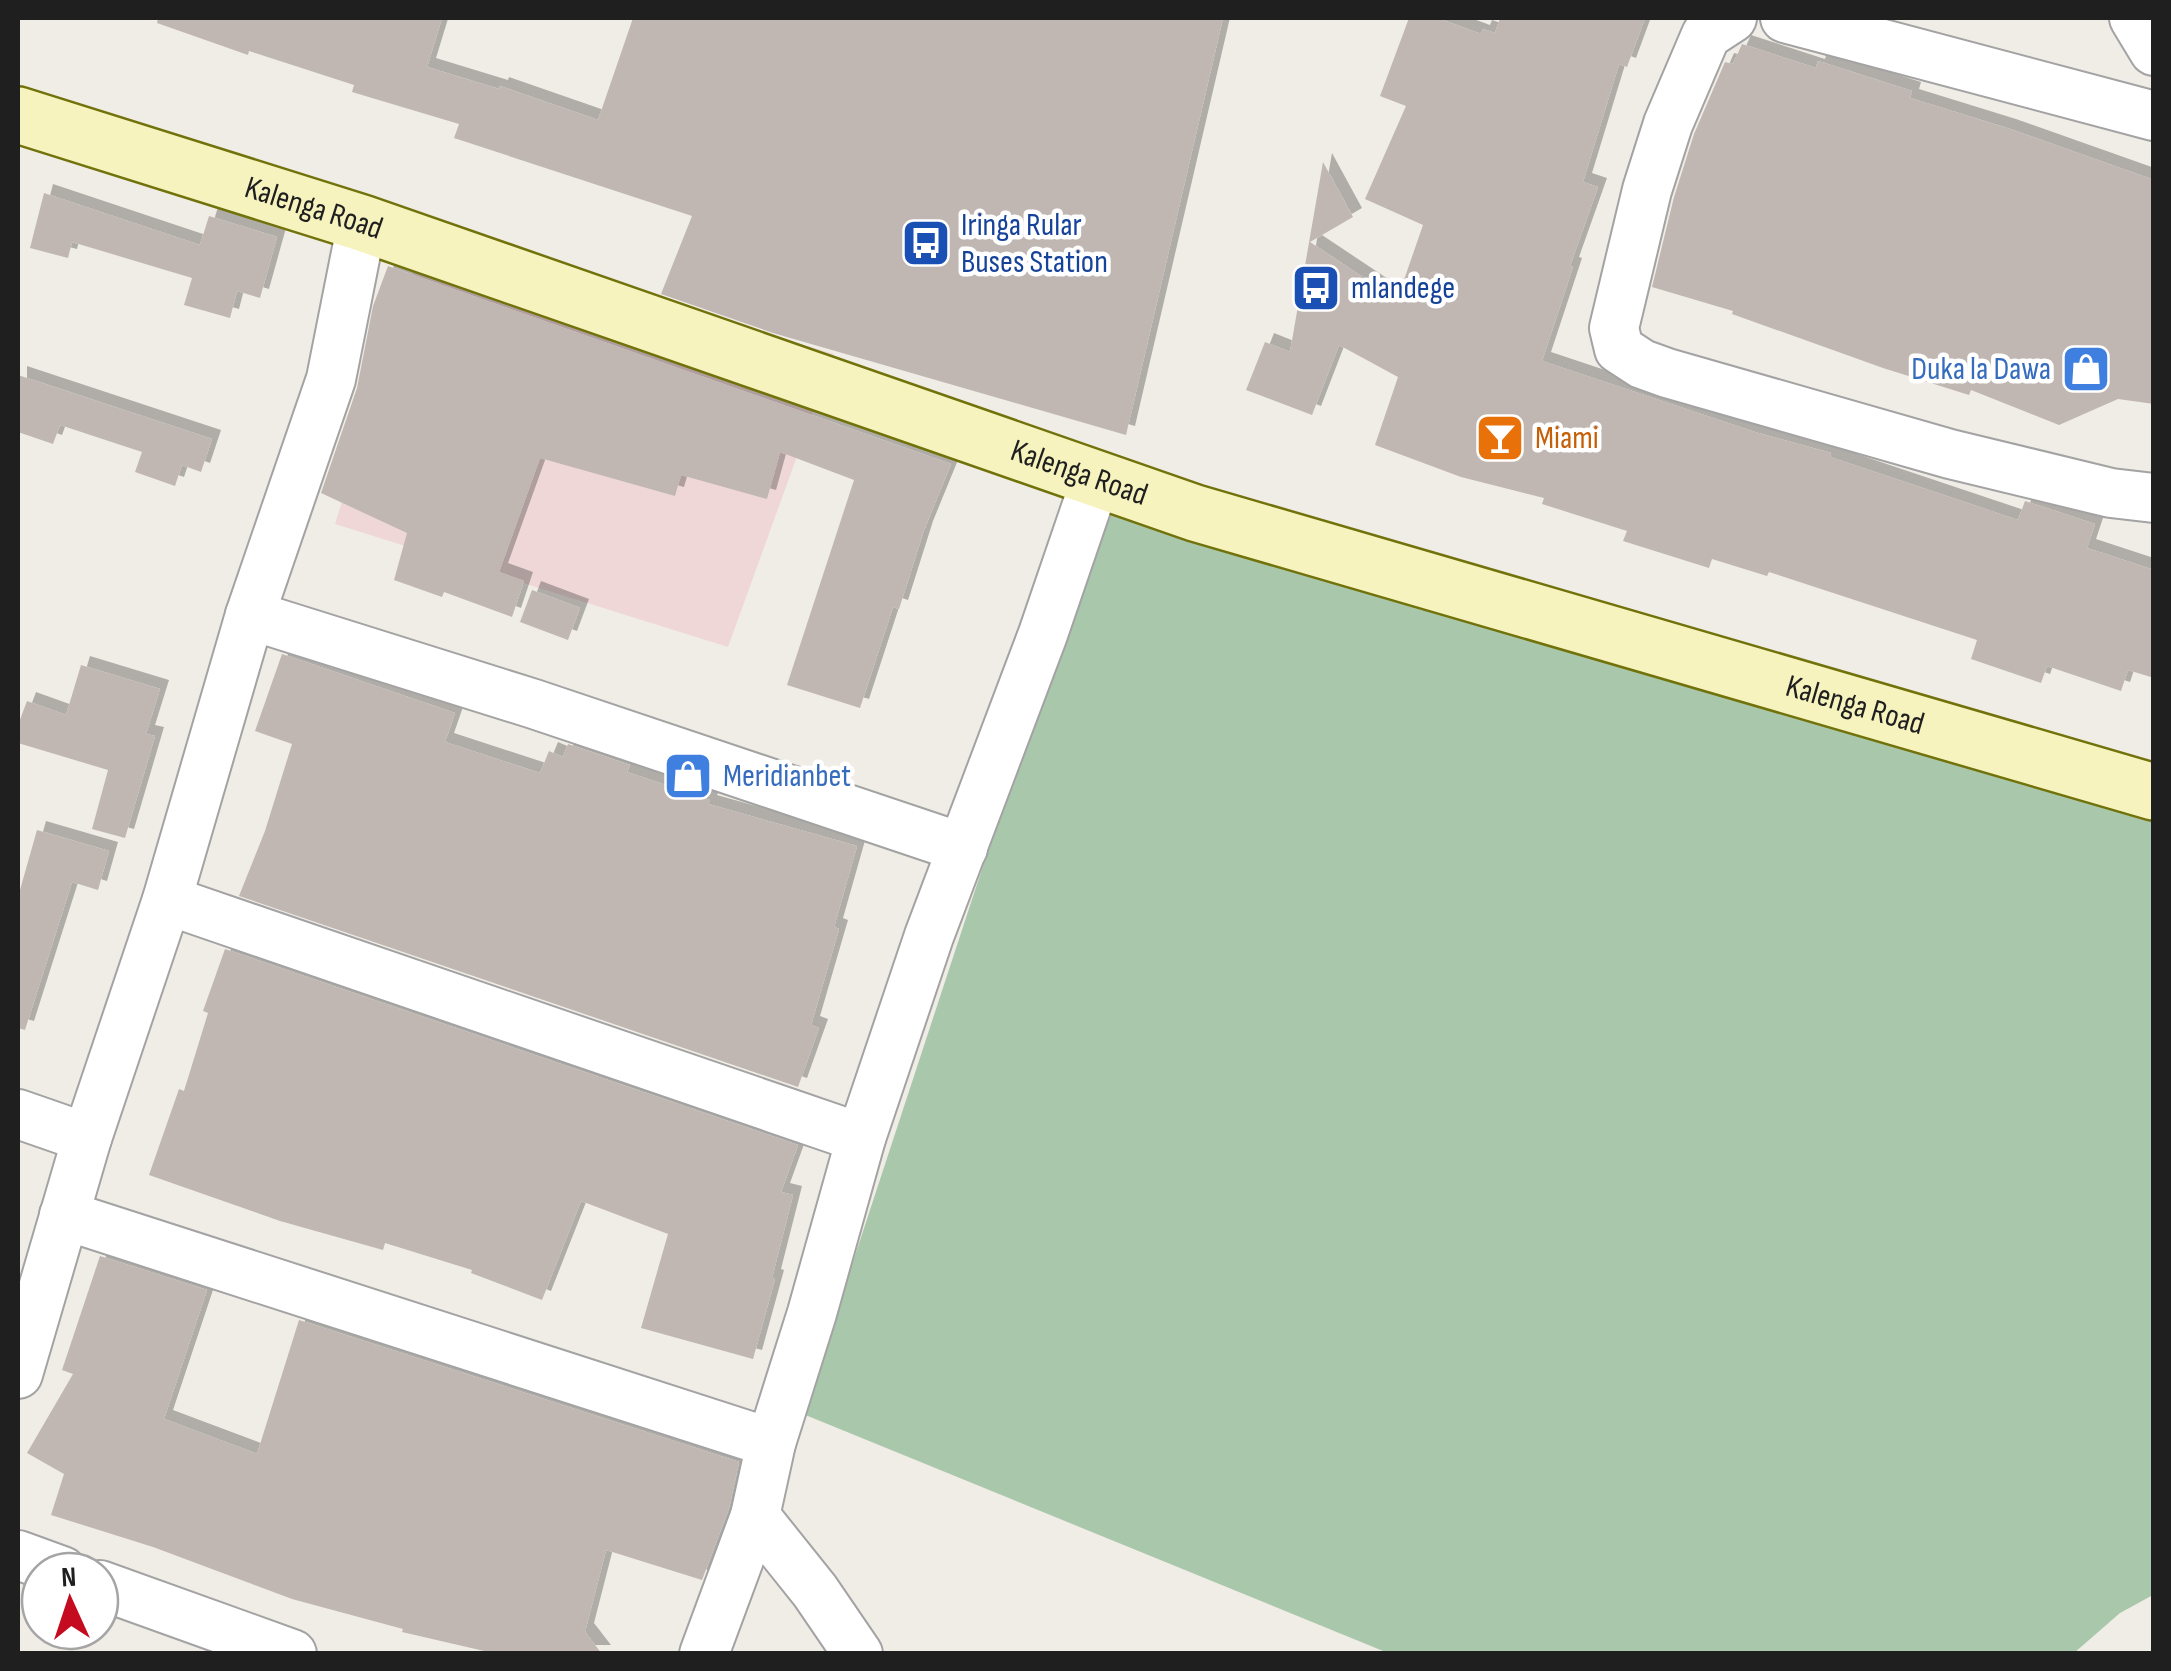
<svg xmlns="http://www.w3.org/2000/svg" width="2171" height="1671" font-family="'Sofia Sans Condensed',sans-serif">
  <defs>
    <filter id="shadow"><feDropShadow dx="9" dy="-9" stdDeviation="0" flood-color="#0004"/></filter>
  </defs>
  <rect width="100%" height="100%" fill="#f0ece6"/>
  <polygon fill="#efd7d8" points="425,233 834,354 728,647 335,524"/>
  <polygon fill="#a9c7aa" points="1118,455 2153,821 2153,1595 2120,1613 2074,1653 1388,1653 803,1414"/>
  <g fill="#c0b7b3" filter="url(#shadow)">
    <polygon points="158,18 442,18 427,67 499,89 500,86 598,120 633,18 1223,18 1126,435 773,333 661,294 692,216 454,138 459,124 352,92 354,85 249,51 248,55 157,23"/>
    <polygon points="1409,18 1437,18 1481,34 1483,29 1495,33 1500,18 1645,18 1627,67 1619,64 1583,182 1598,187 1570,266 1573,267 1542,361 1758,433 1831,453 1830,457 2018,520 2025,501 2095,524 2087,548 2154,570 2154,678 2128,670 2121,691 2047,666 2041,683 1971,659 1977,640 1769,572 1767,576 1712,559 1709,568 1623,541 1627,531 1542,504 1544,498 1461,477 1375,445 1398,377 1339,345 1312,415 1246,390 1265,342 1290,352 1323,162 1353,217 1310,242 1397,300 1423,225 1365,199 1406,106 1380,96"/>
    <polygon points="1742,44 1816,68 1818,61 1912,91 1910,98 2007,128 2154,180 2154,404 2118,399 2059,425 1971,390 1969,395 1883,368 1732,314 1733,311 1652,287 1674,197 1694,134 1725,62 1733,64"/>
    <polygon points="44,193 200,245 209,216 277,237 260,298 237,291 230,318 184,305 192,278 72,242 68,258 30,248"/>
    <polygon points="388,266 951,464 924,530 899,609 893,607 860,708 787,685 854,480 780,452 767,499 681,475 675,496 540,458 499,572 524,581 512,617 444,592 442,597 394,580 407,533 321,493 357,388 373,306"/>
    <polygon points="18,375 212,439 201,472 182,465 175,486 135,472 142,452 60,425 53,444 18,432"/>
    <polygon points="532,590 580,608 568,640 520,622"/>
    <polygon points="282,654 455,713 445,742 540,773 549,751 563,757 568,744 630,765 627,772 710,800 708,804 857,846 834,927 839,929 811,1025 819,1028 798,1087 239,896 265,831 292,744 255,731"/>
    <polygon points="81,665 160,689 146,734 155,736 125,838 92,829 108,770 18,743 18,725 27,701 66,715"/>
    <polygon points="37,830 109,851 98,890 72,882 25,1030 18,1028 18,897"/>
    <polygon points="225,949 798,1145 781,1192 793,1195 772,1278 775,1279 753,1359 641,1328 668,1234 581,1201 542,1300 471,1273 472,1270 385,1243 383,1250 280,1221 149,1175 179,1089 184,1091 208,1013 203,1011"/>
    <polygon points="100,1256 207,1290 164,1419 257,1454 299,1320 739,1462 729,1508 702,1580 606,1550 585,1632 602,1654 497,1654 402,1632 403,1629 292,1599 153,1547 51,1515 64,1474 27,1453 73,1374 62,1370"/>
  </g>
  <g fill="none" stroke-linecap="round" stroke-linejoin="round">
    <g stroke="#a3a3a3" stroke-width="52">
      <g id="street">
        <polyline points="1732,18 1706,35 1668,124 1647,190 1614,328 1619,349 1642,364 1667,373 1950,454 2111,493 2154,498"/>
        <polyline points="1785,18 2154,116"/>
        <polyline points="2134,18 2154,51"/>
        <polyline points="250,615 534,704 963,848"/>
        <polyline points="167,900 861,1138"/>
        <polyline points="18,1114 87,1138"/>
        <polyline points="64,1215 771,1443"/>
        <polyline points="18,1374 87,1138 167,900 250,615 331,379 362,223"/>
        <polyline points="755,1516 815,1591 858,1654"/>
        <polyline points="18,1555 62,1571"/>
        <polyline points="100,1585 292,1654"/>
        <polyline points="704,1654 755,1516 771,1443 812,1313 861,1138 929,936 1043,634 1096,479"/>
      </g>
    </g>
    <g stroke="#72720b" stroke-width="60">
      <g id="secondary">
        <path id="s1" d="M 18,115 L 362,223 L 1195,513 L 2154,792"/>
      </g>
    </g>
    <use href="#street" stroke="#fff" stroke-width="48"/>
    <use href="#secondary" stroke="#f6f3be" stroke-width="55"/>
  </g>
  <defs>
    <g id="bus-square" transform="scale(2.5)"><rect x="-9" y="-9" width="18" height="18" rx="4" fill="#1a4fb4" stroke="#fff"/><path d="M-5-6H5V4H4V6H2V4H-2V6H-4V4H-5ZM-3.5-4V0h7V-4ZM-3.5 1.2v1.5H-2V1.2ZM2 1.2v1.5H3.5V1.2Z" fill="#fff"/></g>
    <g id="shop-square" transform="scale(2.5)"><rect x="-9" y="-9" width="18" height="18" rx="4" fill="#3f7fe0" stroke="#fff"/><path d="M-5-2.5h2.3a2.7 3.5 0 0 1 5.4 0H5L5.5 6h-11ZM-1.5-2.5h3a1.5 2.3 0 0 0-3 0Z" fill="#fff"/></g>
    <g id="bar-square" transform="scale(2.5)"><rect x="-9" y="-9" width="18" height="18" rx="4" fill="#e8710a" stroke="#fff"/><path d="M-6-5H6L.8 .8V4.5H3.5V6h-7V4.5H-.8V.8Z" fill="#fff"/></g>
  </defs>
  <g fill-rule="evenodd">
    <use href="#bus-square" x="926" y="243"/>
    <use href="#bus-square" x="1316" y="288"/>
    <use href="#shop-square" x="2086" y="369"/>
    <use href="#bar-square" x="1500" y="438"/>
    <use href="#shop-square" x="688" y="776"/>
  </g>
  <g text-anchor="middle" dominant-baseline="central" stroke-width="9" stroke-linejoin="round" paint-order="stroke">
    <g font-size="32" fill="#1f1f1f" stroke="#fff">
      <text stroke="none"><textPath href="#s1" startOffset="310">Kalenga Road</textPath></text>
      <text stroke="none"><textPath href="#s1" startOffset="1120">Kalenga Road</textPath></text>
      <text stroke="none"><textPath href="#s1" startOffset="1930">Kalenga Road</textPath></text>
    </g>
    <g font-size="32" fill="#164399" stroke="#fff" text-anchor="start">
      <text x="961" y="225">Iringa Rular<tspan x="961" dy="37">Buses Station</tspan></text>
      <text x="1351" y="288">mlandege</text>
    </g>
    <g font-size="32" fill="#366cbe" stroke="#fff" text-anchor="end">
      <text x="2051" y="369">Duka la Dawa</text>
      <text x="723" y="776" text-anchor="start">Meridianbet</text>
    </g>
    <g font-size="32" fill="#c56008" stroke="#fff" text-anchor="start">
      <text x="1535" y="438">Miami</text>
    </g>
  </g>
  <rect width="2171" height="1671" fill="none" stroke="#1f1f1f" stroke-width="40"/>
  <g transform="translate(70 1601) rotate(357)"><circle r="48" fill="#ffffff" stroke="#a5a5a5" stroke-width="2.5"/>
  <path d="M0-8L18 38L0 25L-18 38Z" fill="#c40b1f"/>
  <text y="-15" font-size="28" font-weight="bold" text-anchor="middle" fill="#1f1f1f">N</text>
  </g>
</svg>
